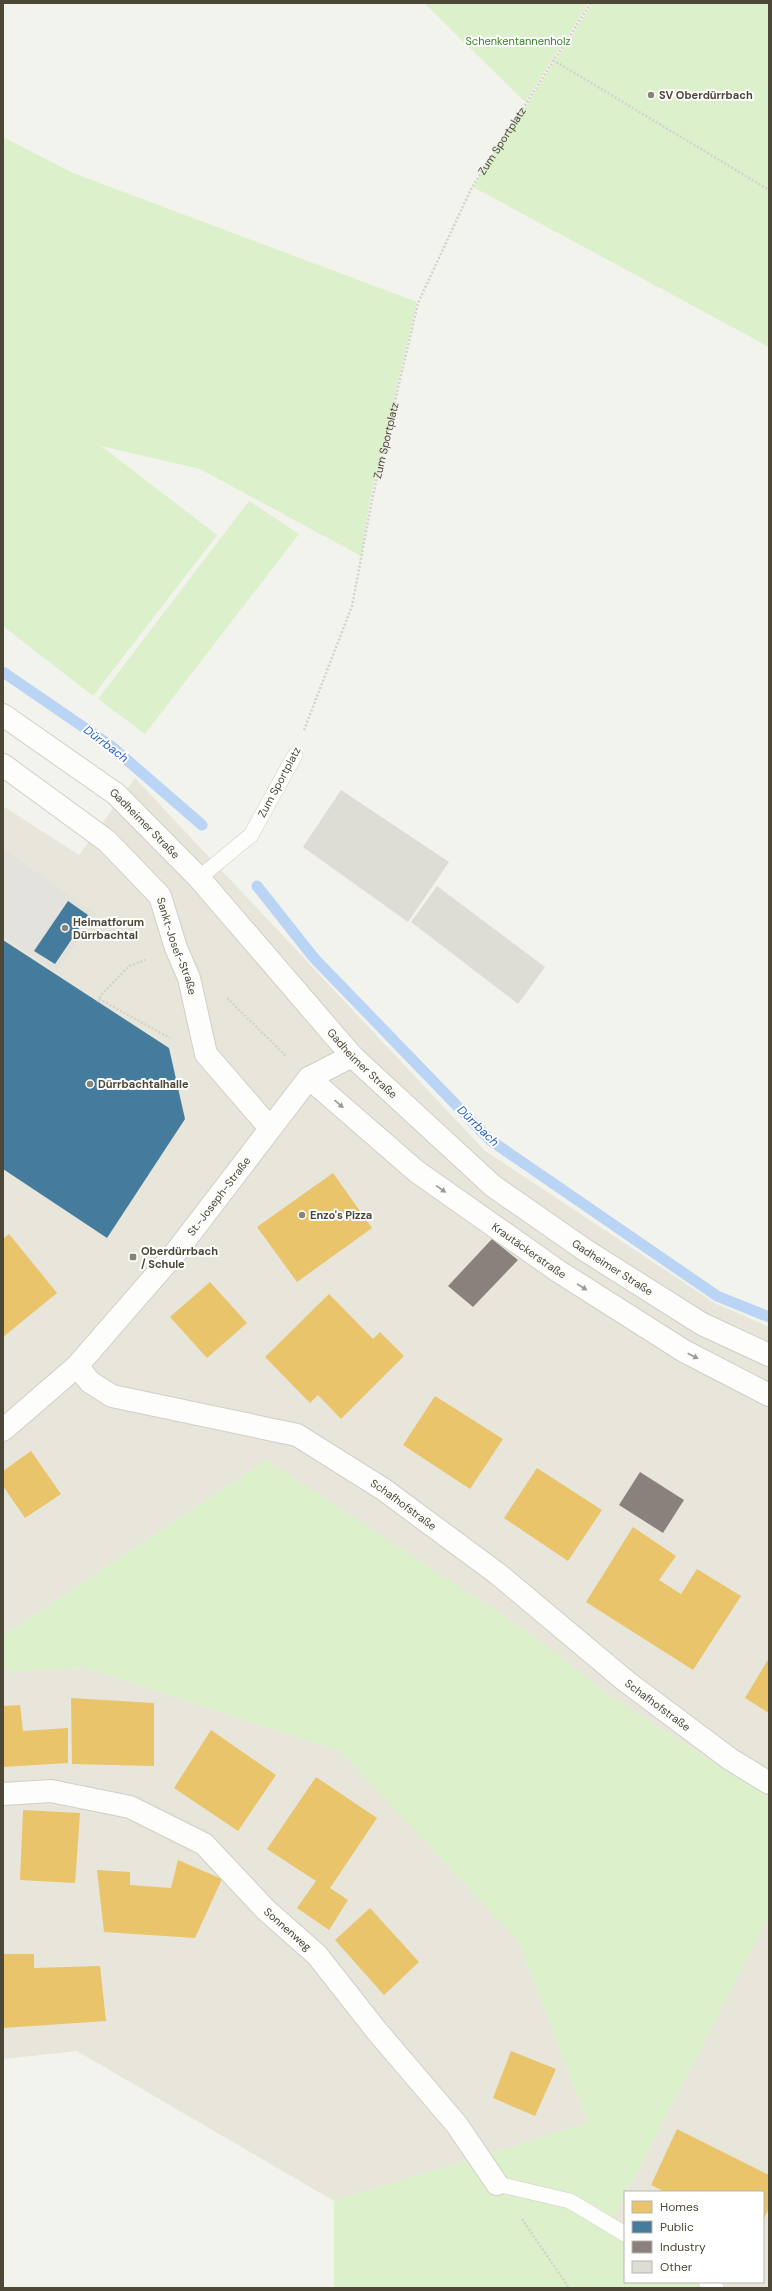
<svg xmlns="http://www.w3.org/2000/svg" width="772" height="2291" font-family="'DM Sans',sans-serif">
  <rect width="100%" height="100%" fill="#f3f3ed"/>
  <g fill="#e8e6da">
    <polygon points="135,778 484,1150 715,1303 769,1327 769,1798 610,1696 534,1636 266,1460 3,1636 3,806 79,855"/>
    <polygon points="3,1662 8,1672 87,1668 340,1751 518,1941 588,2123 334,2201 77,2051 3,2059"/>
    <polygon points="769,1916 769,2288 716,2288 706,2282 763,2282 763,2192 627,2192"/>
    <polygon points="625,2196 625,2234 610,2225"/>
  </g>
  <g fill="#dbf0cb">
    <polygon points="424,3 589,3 525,102"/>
    <polygon points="593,3 769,3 769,347 473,187"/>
    <polygon points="3,137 73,173 417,302 370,500 361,556 200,469 101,446 217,535 93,696 3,626"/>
    <polygon points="249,501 299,534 145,734 98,699"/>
    <polygon points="266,1460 534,1636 610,1696 769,1798 769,1916 642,2163 627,2192 625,2192 625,2196 610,2225 625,2234 625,2282 706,2282 716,2288 334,2288 334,2201 588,2123 518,1941 340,1751 87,1668 8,1672 3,1662 3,1636"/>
  </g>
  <polygon fill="#e3e2dc" points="3,849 96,914 57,972 3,936"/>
  <g fill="#e9c46a">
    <polygon points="333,1173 372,1228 297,1282 257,1227"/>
    <polygon points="9,1234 57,1293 3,1337 3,1239"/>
    <polygon points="210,1282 247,1323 207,1358 170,1317"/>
    <polygon points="329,1294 373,1339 380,1332 404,1356 341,1419 318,1395 310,1403 265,1357"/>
    <polygon points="435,1396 503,1439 470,1489 403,1445"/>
    <polygon points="31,1451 61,1494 25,1518 3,1486 3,1471"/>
    <polygon points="537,1468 602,1510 568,1561 504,1518"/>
    <polygon points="633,1527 676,1556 659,1580 681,1594 697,1569 741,1596 693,1670 586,1602"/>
    <polygon points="769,1658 769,1713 745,1698"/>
    <polygon points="71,1698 154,1703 154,1766 72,1764"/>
    <polygon points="20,1705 23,1731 68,1728 68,1763 3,1767 3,1706"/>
    <polygon points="211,1730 276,1775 238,1831 174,1788"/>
    <polygon points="316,1777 377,1818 330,1888 348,1900 329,1930 297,1908 316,1881 267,1849"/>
    <polygon points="23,1810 80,1813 75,1883 20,1880"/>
    <polygon points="178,1860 222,1879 195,1938 104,1932 97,1870 130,1872 130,1885 171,1888"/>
    <polygon points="370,1908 419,1962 384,1995 335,1940"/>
    <polygon points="3,1954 34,1954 34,1968 100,1966 106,2021 3,2028"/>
    <polygon points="511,2051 556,2069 535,2116 493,2098"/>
    <polygon points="677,2129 769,2175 769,2208 763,2221 763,2192 665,2192 651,2185"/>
  </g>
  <g fill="#457b9d">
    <polygon points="68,901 88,915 55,964 34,951"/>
    <polygon points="3,940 169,1048 185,1119 107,1238 3,1169"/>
  </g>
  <g fill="#8a817c">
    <polygon points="492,1239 518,1260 473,1307 448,1286"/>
    <polygon points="640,1472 684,1500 663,1533 619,1505"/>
  </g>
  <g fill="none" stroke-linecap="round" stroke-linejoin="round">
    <g stroke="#bad4f5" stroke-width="11">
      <polyline points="3,672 111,746 202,825"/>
      <polyline points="257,886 314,958 490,1140 717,1296 769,1317"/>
    </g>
  </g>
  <g fill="#dddcd5">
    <polygon points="341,790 449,862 408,922 303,847"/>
    <polygon points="437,886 545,967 518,1004 411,922"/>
  </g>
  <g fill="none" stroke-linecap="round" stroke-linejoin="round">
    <g stroke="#d0cec7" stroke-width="16">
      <g id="service">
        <polyline points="199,878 251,835 295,755"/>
        <polyline points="497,2184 570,2201 625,2234"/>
        <polyline points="706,2282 716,2288"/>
      </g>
    </g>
    <g stroke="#d0cec7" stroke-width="24">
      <g id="minor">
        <path id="s2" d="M 3,765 L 107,841 L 160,896 L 176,948 L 189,978 L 206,1054 L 270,1128"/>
        <path id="s3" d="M 309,1078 L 416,1171 L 558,1271 L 684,1351 L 769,1395"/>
        <path id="s4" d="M 77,1366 L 90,1382 L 112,1396 L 297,1435 L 383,1489 L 498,1574 L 627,1682 L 730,1759 L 769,1783"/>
        <path id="s5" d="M 3,1794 L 51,1791 L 130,1807 L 204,1844 L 266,1910 L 317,1955 L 376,2030 L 457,2125 L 497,2184"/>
      </g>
    </g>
    <g stroke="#d0cec7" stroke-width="24">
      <g id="tertiary">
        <path id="s6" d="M 3,715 L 116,794 L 199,878 L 352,1056 L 493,1186 L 585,1250 L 702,1324 L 769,1355"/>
        <path id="s7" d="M 3,1430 L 77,1366 L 176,1252 L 309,1078 L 352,1056"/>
      </g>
    </g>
    <g stroke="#d3d3cb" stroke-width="2.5" stroke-dasharray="2 2" stroke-linecap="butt">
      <polyline points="553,60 769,190"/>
      <path id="s1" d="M 304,730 L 352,606 L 373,495 L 418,303 L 472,187 L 591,3"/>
      <polyline points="227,998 287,1057"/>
      <polyline points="99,999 170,1038"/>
      <polyline points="98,1002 102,994 129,966 148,959"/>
      <polyline points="522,2219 569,2288"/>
    </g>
    <use href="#service" stroke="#fdfdfc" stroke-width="15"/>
    <use href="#minor" stroke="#fdfdfc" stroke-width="22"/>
    <use href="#tertiary" stroke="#fdfdfc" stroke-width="22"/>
  </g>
  <defs><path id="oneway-solid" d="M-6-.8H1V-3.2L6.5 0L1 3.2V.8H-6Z"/></defs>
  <g fill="#9c9990">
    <use href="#oneway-solid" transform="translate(339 1104) rotate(41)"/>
    <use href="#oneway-solid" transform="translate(441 1189) rotate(34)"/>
    <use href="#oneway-solid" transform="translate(582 1287) rotate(32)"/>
    <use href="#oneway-solid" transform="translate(693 1356) rotate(27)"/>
  </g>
  <g fill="#868377" stroke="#fff" stroke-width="1.5">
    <circle cx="651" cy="95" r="4"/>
    <circle cx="65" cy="928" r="4"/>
    <circle cx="90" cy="1084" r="4"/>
    <circle cx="302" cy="1215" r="4"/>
    <rect x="129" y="1253" width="8" height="8" rx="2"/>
  </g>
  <g text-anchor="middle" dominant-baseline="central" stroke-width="4" stroke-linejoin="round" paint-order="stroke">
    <g font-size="11" fill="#378523" stroke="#fff">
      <text x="518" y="41">Schenkentannenholz</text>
    </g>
    <g font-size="11" font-weight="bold" fill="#4c4737" stroke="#fff" text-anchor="start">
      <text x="659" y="95">SV Oberdürrbach</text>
      <text x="73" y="922">Heimatforum<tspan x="73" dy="13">Dürrbachtal</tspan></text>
      <text x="98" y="1084">Dürrbachtalhalle</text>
      <text x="310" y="1215">Enzo's Pizza</text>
      <text x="141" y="1251">Oberdürrbach<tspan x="141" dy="13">/ Schule</tspan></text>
    </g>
    <g font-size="11" fill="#4c4737" stroke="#fff">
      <text stroke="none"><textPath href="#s1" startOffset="626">Zum Sportplatz</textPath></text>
      <text stroke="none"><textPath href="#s1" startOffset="302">Zum Sportplatz</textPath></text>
      <text transform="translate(279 782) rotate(-62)">Zum Sportplatz</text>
      <text stroke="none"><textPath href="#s6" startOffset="179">Gadheimer Straße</textPath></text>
      <text stroke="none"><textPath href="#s2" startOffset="258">Sankt-Josef-Straße</textPath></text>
      <text stroke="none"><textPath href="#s6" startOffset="503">Gadheimer Straße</textPath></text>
      <text stroke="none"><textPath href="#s7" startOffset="319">St.-Joseph-Straße</textPath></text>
      <text stroke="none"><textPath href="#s3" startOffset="280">Krautäckerstraße</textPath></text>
      <text stroke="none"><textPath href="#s6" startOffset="827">Gadheimer Straße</textPath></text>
      <text stroke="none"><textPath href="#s4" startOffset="363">Schafhofstraße</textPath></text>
      <text stroke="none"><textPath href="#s4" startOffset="687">Schafhofstraße</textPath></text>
      <text stroke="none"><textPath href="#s5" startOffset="331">Sonnenweg</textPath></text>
    </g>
    <g font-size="12" font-style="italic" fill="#2464c4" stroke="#fff">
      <text transform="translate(106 744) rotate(37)">Dürrbach</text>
      <text transform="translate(478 1126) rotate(44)">Dürrbach</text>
    </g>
  </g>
  <rect width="772" height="2291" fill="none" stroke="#4c4737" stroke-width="8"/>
  <rect x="624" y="2191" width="140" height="92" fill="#ffffff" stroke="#b7b5af"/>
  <rect x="632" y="2201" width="20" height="12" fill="#e9c46a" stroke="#b7b5af"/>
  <text x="660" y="2211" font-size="12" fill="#4c4737">Homes</text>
  <rect x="632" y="2221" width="20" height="12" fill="#457b9d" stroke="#b7b5af"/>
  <text x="660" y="2231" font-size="12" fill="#4c4737">Public</text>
  <rect x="632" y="2241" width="20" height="12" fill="#8a817c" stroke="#b7b5af"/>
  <text x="660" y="2251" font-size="12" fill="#4c4737">Industry</text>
  <rect x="632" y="2261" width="20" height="12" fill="#dddcd5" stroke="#b7b5af"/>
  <text x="660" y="2271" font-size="12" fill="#4c4737">Other</text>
</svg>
